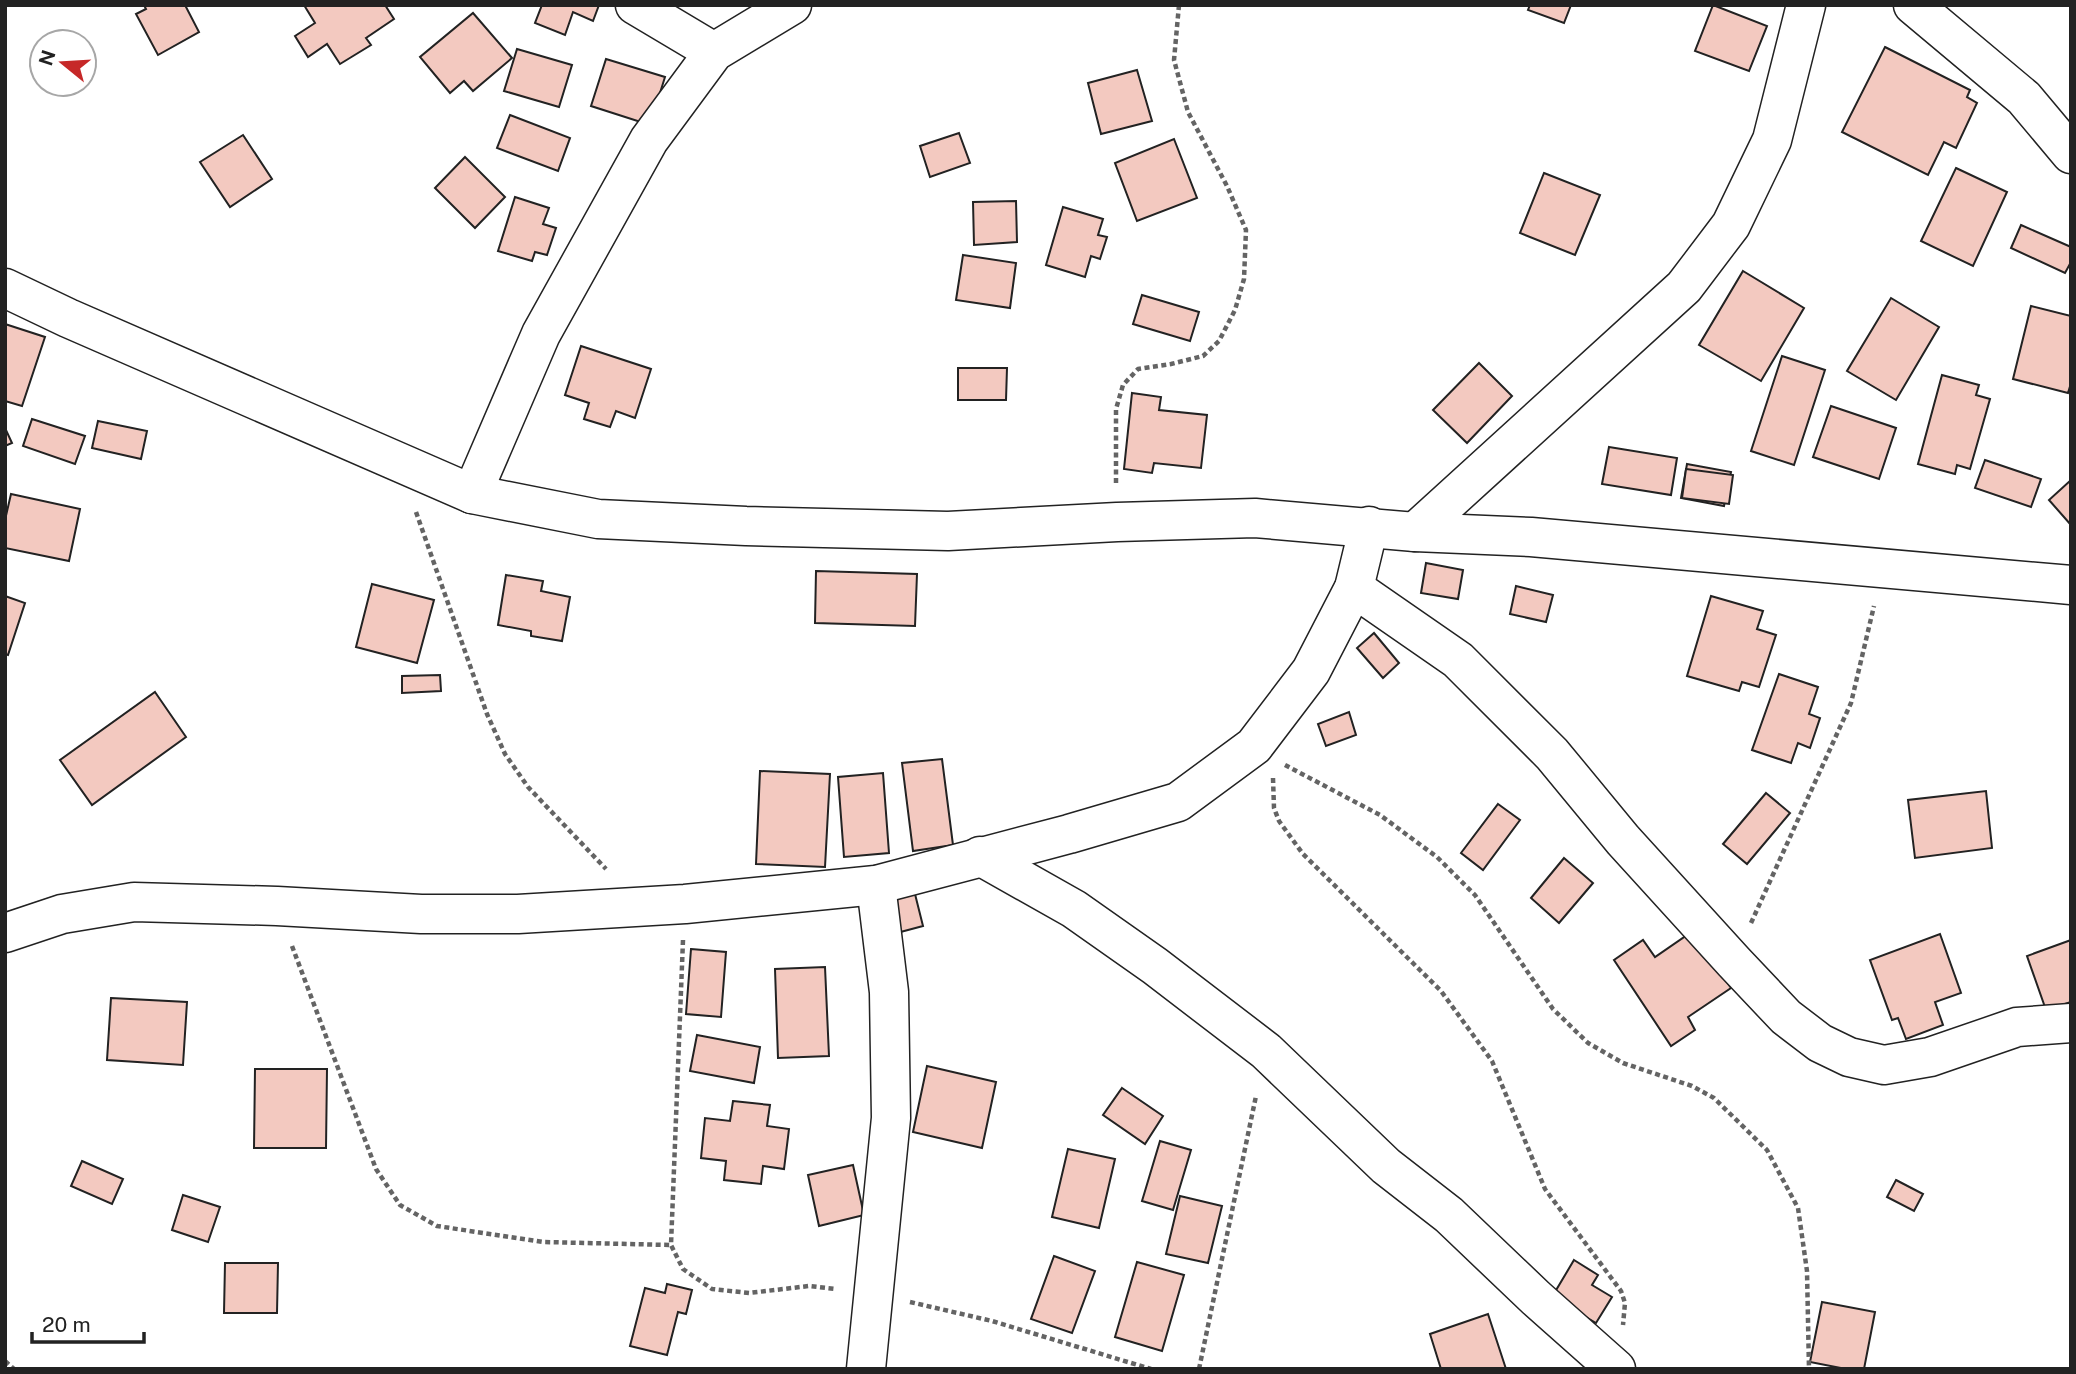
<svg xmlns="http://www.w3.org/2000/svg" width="2076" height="1374" font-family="'Public Sans',sans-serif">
  <rect width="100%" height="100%" fill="#fff"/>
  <g fill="#f3c9c0" stroke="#222" stroke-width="2">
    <polygon points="144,5 185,5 199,32 158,55 136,14 146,9"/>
    <polygon points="304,5 385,5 394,19 366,38 371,45 340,64 327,44 308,57 295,36 315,23"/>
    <polygon points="542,5 599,5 593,21 573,12 565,35 535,23"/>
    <polygon points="1530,5 1571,5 1564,23 1528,10"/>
    <polygon points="1713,5 1767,26 1749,71 1695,51"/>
    <polygon points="473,13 512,58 473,91 464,81 450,93 420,57"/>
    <polygon points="1885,47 1970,90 1967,97 1977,103 1956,148 1944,142 1928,175 1842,132"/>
    <polygon points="517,49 572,65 559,107 504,91"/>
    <polygon points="606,59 665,77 650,125 591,106"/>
    <polygon points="1137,70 1152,121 1101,134 1088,83"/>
    <polygon points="510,115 570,138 558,171 497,148"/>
    <polygon points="959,133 970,163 930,177 920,146"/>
    <polygon points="243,135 272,179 230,207 200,162"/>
    <polygon points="1174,139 1197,198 1137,221 1115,163"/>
    <polygon points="465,157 505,197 475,228 435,188"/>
    <polygon points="1956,168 2007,192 1973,266 1921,241"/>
    <polygon points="1544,173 1600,195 1575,255 1520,233"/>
    <polygon points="515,197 549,208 543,224 556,228 547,255 535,252 532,261 498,251"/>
    <polygon points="1016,201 1017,242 974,245 973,202"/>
    <polygon points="1063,207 1103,219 1098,235 1107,237 1100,259 1091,256 1085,277 1046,265"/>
    <polygon points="2021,225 2071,247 2071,262 2065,273 2011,248"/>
    <polygon points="963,255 1016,263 1010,308 956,300"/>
    <polygon points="1743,271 1804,308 1761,381 1699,345"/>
    <polygon points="1142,295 1199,312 1190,341 1133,324"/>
    <polygon points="1891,298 1939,327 1896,400 1847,371"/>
    <polygon points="2031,306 2071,316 2071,383 2068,393 2013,379"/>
    <polygon points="5,324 45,337 22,406 5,401"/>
    <polygon points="581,346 651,369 635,418 616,411 610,427 584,419 589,403 565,395"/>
    <polygon points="1782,356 1825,370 1794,465 1751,451"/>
    <polygon points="1479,363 1512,396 1467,443 1433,410"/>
    <polygon points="958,368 1007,368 1006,400 958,400"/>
    <polygon points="1942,375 1979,385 1976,395 1990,399 1970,469 1957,465 1955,474 1918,464"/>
    <polygon points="1132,393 1161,397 1159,410 1207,415 1201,468 1154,463 1152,473 1124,469"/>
    <polygon points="1831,406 1896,428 1879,479 1813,457"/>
    <polygon points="32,419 85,436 75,464 23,446"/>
    <polygon points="98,421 147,431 141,459 92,448"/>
    <polygon points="5,428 12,443 5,446"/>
    <polygon points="1609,447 1677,458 1671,495 1602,484"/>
    <polygon points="1985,460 2041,479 2031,507 1975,488"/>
    <polygon points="1687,464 1731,472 1724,506 1681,498"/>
    <polygon points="1686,469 1733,475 1729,504 1682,498"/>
    <polygon points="2071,480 2071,525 2049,500"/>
    <polygon points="11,494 80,509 69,561 5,548 5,520"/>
    <polygon points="1426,563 1463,570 1458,599 1421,593"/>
    <polygon points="816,571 917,574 915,626 815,623"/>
    <polygon points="506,575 543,581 541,591 570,597 562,641 531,636 531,631 498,625"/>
    <polygon points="372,584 434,600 417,663 356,647"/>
    <polygon points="1516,586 1553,595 1546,622 1510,614"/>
    <polygon points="5,596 25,603 8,655 5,654"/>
    <polygon points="1711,596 1763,611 1757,629 1776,635 1759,687 1742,682 1739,691 1687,676"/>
    <polygon points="1374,633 1399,663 1383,678 1357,648"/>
    <polygon points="1779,674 1818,687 1809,714 1820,718 1810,748 1798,743 1791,763 1752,750"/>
    <polygon points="440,675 441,691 402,693 402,676"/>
    <polygon points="155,692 186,737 92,805 60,760"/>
    <polygon points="1349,712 1356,735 1326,746 1318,724"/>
    <polygon points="942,759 953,845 913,851 902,763"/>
    <polygon points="760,771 830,774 825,867 756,864"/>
    <polygon points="883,773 889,853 844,857 838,777"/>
    <polygon points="1986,791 1992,848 1915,858 1908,800"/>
    <polygon points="1766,793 1790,813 1747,864 1723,844"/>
    <polygon points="1498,804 1520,820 1483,870 1461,853"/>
    <polygon points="1564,858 1593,883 1559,923 1531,898"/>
    <polygon points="912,882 923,926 893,934 882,890"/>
    <polygon points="1693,931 1731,988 1688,1017 1695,1030 1671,1046 1614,960 1643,940 1655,957"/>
    <polygon points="1940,934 1961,993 1935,1002 1943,1025 1906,1039 1898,1018 1892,1020 1870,960"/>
    <polygon points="2071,940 2071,1002 2046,1010 2027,956"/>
    <polygon points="691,949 726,952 721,1017 686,1014"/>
    <polygon points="825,967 829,1056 778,1058 775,969"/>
    <polygon points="111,998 187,1002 183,1065 107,1060"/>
    <polygon points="697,1035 760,1047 754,1083 690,1071"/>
    <polygon points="927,1066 996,1082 982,1148 913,1132"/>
    <polygon points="255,1069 327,1069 326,1148 254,1148"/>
    <polygon points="1122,1088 1163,1116 1145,1144 1103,1115"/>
    <polygon points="733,1101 770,1105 767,1126 789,1129 784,1169 763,1166 761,1184 724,1180 726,1161 701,1158 705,1118 730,1121"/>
    <polygon points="1160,1141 1191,1150 1173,1210 1142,1201"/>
    <polygon points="1068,1149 1115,1159 1099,1228 1052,1217"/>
    <polygon points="82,1161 123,1179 112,1204 71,1186"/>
    <polygon points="853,1165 864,1215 819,1226 808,1175"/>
    <polygon points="1896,1180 1923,1194 1914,1211 1887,1197"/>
    <polygon points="183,1195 220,1207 208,1242 172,1230"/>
    <polygon points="1180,1196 1222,1206 1208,1263 1166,1254"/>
    <polygon points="1054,1256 1095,1271 1072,1333 1031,1319"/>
    <polygon points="1574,1260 1598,1275 1592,1285 1612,1297 1596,1323 1552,1297"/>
    <polygon points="1137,1262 1184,1275 1162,1351 1115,1337"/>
    <polygon points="225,1263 278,1263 277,1313 224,1313"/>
    <polygon points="667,1284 692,1290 686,1314 678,1312 667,1355 630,1346 645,1288 665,1293"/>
    <polygon points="1822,1302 1875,1312 1864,1369 1846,1369 1810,1362"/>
    <polygon points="1488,1314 1506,1369 1441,1369 1430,1334"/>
  </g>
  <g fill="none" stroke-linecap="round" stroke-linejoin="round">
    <g stroke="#222" stroke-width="41">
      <g id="minor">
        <polyline points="635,5 714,52"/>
        <polyline points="1913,5 2024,98 2071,154"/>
        <polyline points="5,288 68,318 472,494 598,519 746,526 948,531 1117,522 1255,518 1415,532 1531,537 2071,585"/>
        <polyline points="472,494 541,334 649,140 714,52 792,5"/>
        <polyline points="1415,532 1684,287 1731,225 1772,140 1806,5"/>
        <polyline points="1354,588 1458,660 1552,754 1623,840 1734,962 1786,1017 1820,1043 1849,1057 1884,1065 1930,1057 2017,1027 2071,1023"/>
        <polyline points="980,856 1074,909 1155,966 1266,1051 1386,1166 1449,1215 1536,1298 1616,1369"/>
        <polyline points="5,933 62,914 134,902 277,906 421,914 518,914 685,904 876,885 1069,834 1178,802 1254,746 1311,671 1354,588 1369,526"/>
        <polyline points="866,1369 891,1118 889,992 876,885"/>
      </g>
    </g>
    <g stroke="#646464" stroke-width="4.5" stroke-dasharray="5 3.5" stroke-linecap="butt">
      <polyline points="1116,483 1116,409 1123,385 1138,369 1171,364 1203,356 1219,341 1235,310 1244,279 1246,230 1227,186 1188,112 1174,60 1179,5"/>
      <polyline points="416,512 487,714 505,754 528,787 606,869"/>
      <polyline points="1285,765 1380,815 1437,857 1475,895 1553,1009 1588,1043 1623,1063 1692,1086 1714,1098 1767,1150 1798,1208 1807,1271 1809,1369"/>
      <polyline points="1273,778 1274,808 1279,821 1303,854 1441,991 1492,1061 1545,1189 1621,1291 1625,1303 1623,1325"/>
      <polyline points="1751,923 1851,703 1874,606"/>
      <polyline points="683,940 671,1245 683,1269 712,1289 749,1293 809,1286 836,1289"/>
      <polyline points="292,946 376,1169 400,1205 437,1226 543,1242 671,1245"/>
      <polyline points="910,1302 992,1321 1151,1369"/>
      <polyline points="5,1361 14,1369"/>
      <polyline points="1199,1369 1256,1096"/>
    </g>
    <use href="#minor" stroke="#fff" stroke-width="38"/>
  </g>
  <rect width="2076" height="1374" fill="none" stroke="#222222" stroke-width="14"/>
  <g transform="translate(63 63) rotate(288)"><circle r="33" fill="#ffffff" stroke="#a7a7a7" stroke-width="2"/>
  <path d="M0-5L12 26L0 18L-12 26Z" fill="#c62828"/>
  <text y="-10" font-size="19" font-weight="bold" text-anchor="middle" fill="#222222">N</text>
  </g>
  <path d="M32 1332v10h112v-10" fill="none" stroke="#222222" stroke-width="3.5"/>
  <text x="42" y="1332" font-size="21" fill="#222222" stroke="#ffffff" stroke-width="5" paint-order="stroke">20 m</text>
</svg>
